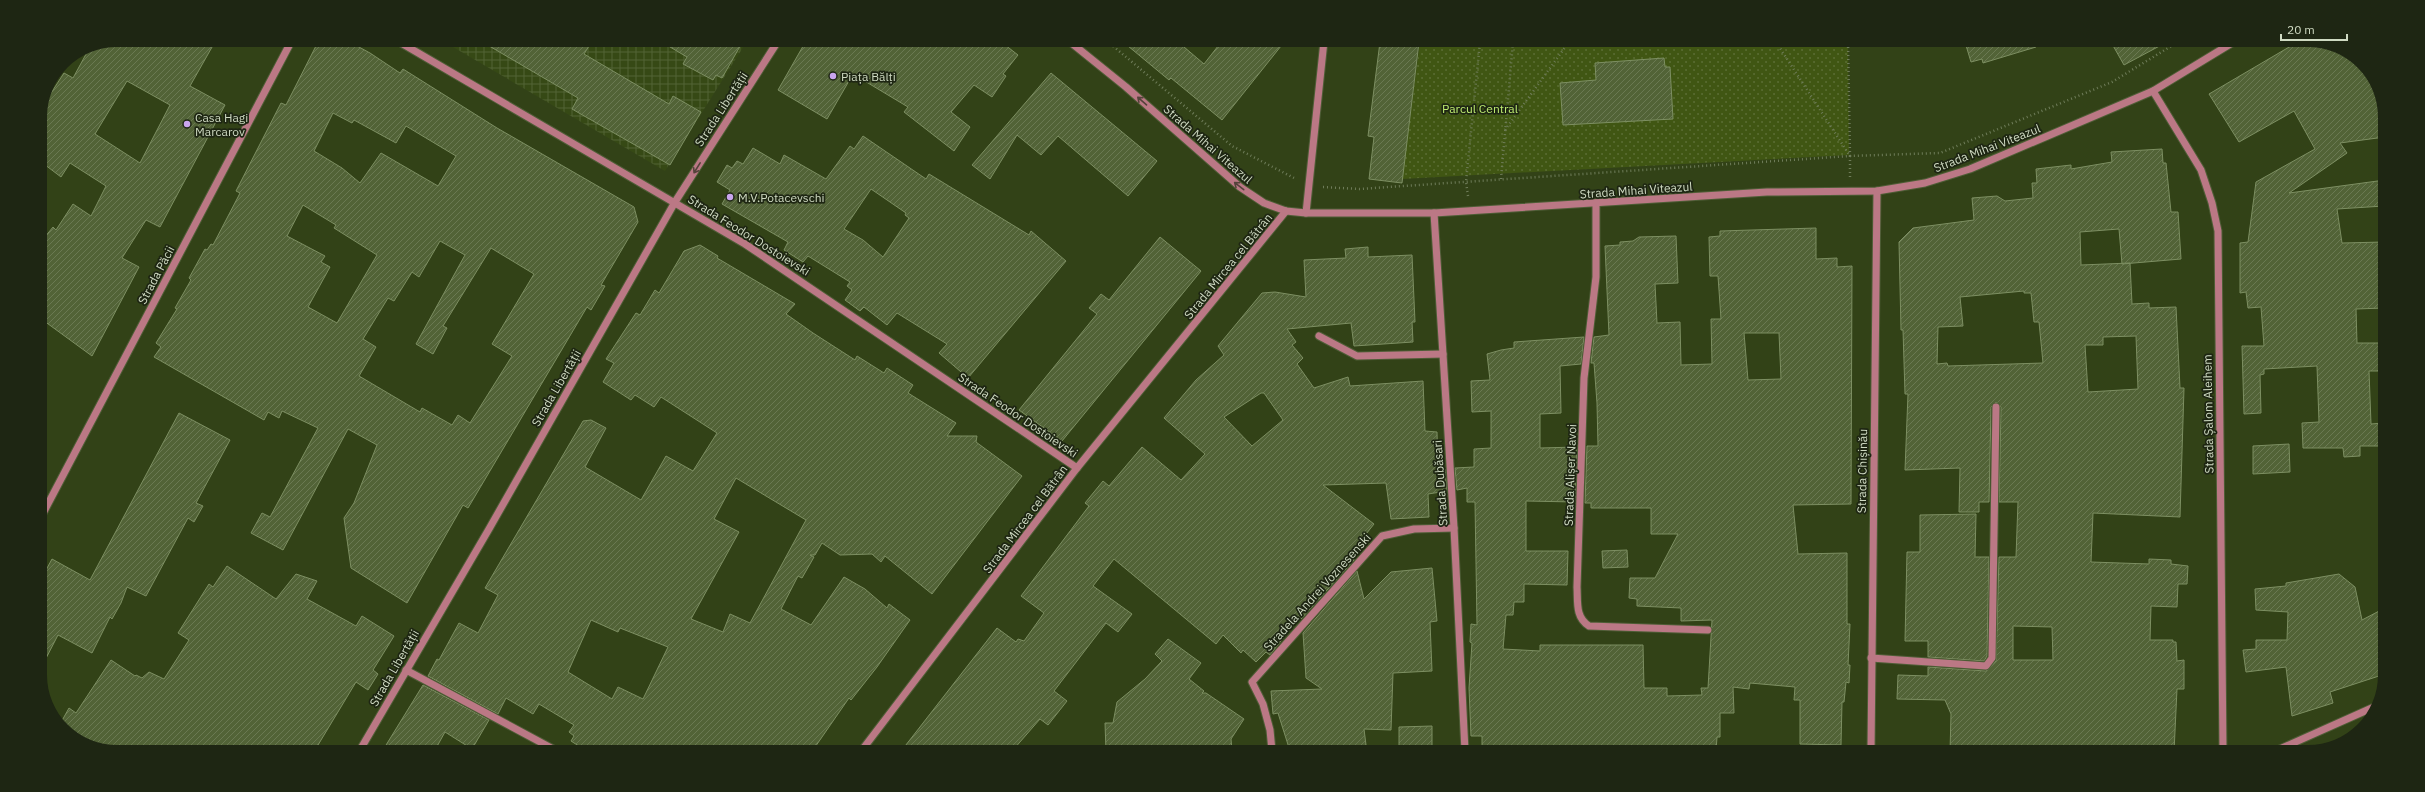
<svg xmlns="http://www.w3.org/2000/svg" width="2425" height="792" font-family="'IBM Plex Sans',sans-serif">
  <defs>
    <pattern id="industrial-grid" width="8" height="8" patternUnits="userSpaceOnUse"><rect width="8" height="8" fill="#364915"/><path d="M0 4h8M4 0v8" fill="none" stroke="#526335"/></pattern>
    <pattern id="park-dots" width="8" height="8" patternUnits="userSpaceOnUse"><rect width="8" height="8" fill="#405613"/><path d="M2 2h.1M6 6h.1" fill="none" stroke="#5b6e34" stroke-width="1.8" stroke-linecap="round"/></pattern>
    <pattern id="building-hatch" width="6" height="6" patternUnits="userSpaceOnUse"><rect width="6" height="6" fill="#526337"/><path d="M-1 1l2-2M0 6l6-6M5 7l2-2" fill="none" stroke="#6a7952"/></pattern>
  </defs>
  <rect width="100%" height="100%" fill="#324217"/>
  <polygon fill="url(#industrial-grid)" points="441,40 747,41 665,171"/>
  <polygon fill="url(#park-dots)" points="1420,42 1848,42 1849,155 1402,179"/>
  <g fill="url(#building-hatch)" stroke="#7d8f62" fill-rule="evenodd">
    <path d="M 117,40 L 216,40 L 190,86 L 225,105 L 160,227 L 146,220 L 122,258 L 139,267 L 92,356 L 40,318 L 40,243 L 53,227 L 56,230 L 73,204 L 91,216 L 106,186 L 70,163 L 61,177 L 40,161 L 40,117 L 42,107 L 64,73 L 73,78 L 91,45 ZM 127,81 L 170,105 L 140,163 L 95,134 Z"/>
    <path d="M 319,40 L 346,40 L 370,53 L 400,73 L 403,69 L 497,128 L 634,207 L 638,222 L 601,285 L 605,286 L 591,310 L 587,307 L 468,508 L 463,505 L 407,603 L 351,568 L 344,518 L 354,503 L 377,445 L 348,429 L 283,550 L 251,533 L 262,513 L 270,517 L 318,428 L 282,411 L 279,418 L 268,412 L 264,420 L 154,357 L 161,347 L 156,343 L 177,309 L 175,308 L 191,280 L 189,278 L 205,249 L 207,250 L 211,244 L 213,245 L 238,197 L 240,193 L 236,191 L 281,103 L 286,105 ZM 333,113 L 352,123 L 354,120 L 396,143 L 406,126 L 456,156 L 438,186 L 381,153 L 360,183 L 342,168 L 314,151 ZM 303,205 L 336,225 L 334,228 L 377,255 L 337,323 L 308,307 L 330,267 L 321,262 L 325,256 L 287,236 ZM 440,241 L 465,255 L 416,344 L 433,354 L 447,328 L 443,326 L 491,248 L 534,274 L 492,344 L 512,356 L 470,423 L 458,415 L 452,425 L 422,408 L 420,412 L 359,376 L 376,347 L 363,339 L 388,298 L 394,301 L 412,272 L 419,277 Z"/>
    <polygon points="479,40 580,41 589,46 584,54 669,104 673,96 701,112 670,165 572,109 578,98"/>
    <polygon points="660,41 743,41 722,78 716,75 713,80 683,64 687,57"/>
    <polygon points="806,41 1000,41 1018,55 1003,74 1006,76 992,97 974,85 951,112 970,127 954,151 904,112 908,107 853,74 827,119 778,90"/>
    <polygon points="1122,41 1177,41 1204,64 1222,41 1285,41 1222,120 1171,78 1169,80"/>
    <polygon points="1380,42 1419,42 1402,183 1369,179 1374,137 1368,136"/>
    <polygon points="1965,42 2035,42 2036,47 1983,63 1982,59 1971,62"/>
    <polygon points="2111,42 2167,42 2124,65"/>
    <polygon points="2296,43 2328,43 2369,70 2385,112 2385,137 2340,143 2347,153 2289,193 2385,180 2384,206 2337,209 2342,243 2384,242 2384,308 2356,309 2357,343 2384,343 2384,368 2379,368 2380,371 2369,371 2371,424 2383,423 2383,446 2360,446 2360,456 2344,457 2343,448 2303,448 2302,423 2319,422 2317,366 2264,369 2264,374 2260,375 2261,413 2244,414 2242,346 2264,346 2261,307 2248,308 2246,292 2240,293 2240,243 2248,242 2256,182 2315,149 2294,111 2239,142 2209,94"/>
    <polygon points="1664,58 1665,67 1670,67 1673,119 1563,125 1560,83 1596,80 1595,63"/>
    <polygon points="1051,73 1157,161 1128,196 1058,136 1041,155 1017,135 990,179 972,165"/>
    <path d="M 863,136 L 926,179 L 929,174 L 1029,235 L 1031,231 L 1066,261 L 968,378 L 939,353 L 947,344 L 897,313 L 887,325 L 864,307 L 860,311 L 845,300 L 852,290 L 847,286 L 850,282 L 808,256 L 803,262 L 784,250 L 788,242 L 722,204 L 730,190 L 717,182 L 727,165 L 732,168 L 737,161 L 743,164 L 753,148 L 780,164 L 784,155 L 826,179 L 850,146 L 854,149 ZM 871,189 L 906,213 L 905,215 L 909,218 L 883,257 L 863,240 L 844,229 Z"/>
    <path d="M 2162,149 L 2163,163 L 2166,163 L 2171,212 L 2178,212 L 2181,259 L 2122,264 L 2119,229 L 2080,232 L 2081,265 L 2130,263 L 2132,304 L 2149,303 L 2149,308 L 2176,307 L 2180,388 L 2184,388 L 2180,517 L 2093,513 L 2091,562 L 2149,564 L 2149,559 L 2171,560 L 2171,564 L 2188,566 L 2187,584 L 2178,584 L 2177,607 L 2151,606 L 2150,640 L 2173,640 L 2173,642 L 2176,642 L 2177,661 L 2184,660 L 2184,689 L 2177,689 L 2174,752 L 1950,752 L 1951,714 L 1945,700 L 1897,699 L 1898,675 L 1928,676 L 1928,667 L 1986,671 L 1996,661 L 1999,557 L 2016,557 L 2018,502 L 1999,502 L 2001,407 L 1996,402 L 1991,407 L 1989,502 L 1979,502 L 1979,512 L 1959,512 L 1960,468 L 1905,470 L 1908,394 L 1905,394 L 1903,330 L 1901,330 L 1899,242 L 1913,228 L 1974,220 L 1972,198 L 1997,196 L 2005,201 L 2033,198 L 2032,183 L 2037,183 L 2036,169 L 2071,165 L 2071,169 L 2112,162 L 2111,152 ZM 2024,291 L 2024,293 L 2031,293 L 2034,322 L 2039,322 L 2043,363 L 1948,366 L 1947,363 L 1937,364 L 1938,327 L 1963,326 L 1960,297 ZM 2136,336 L 2138,389 L 2088,392 L 2085,345 L 2103,345 L 2103,337 ZM 2013,626 L 2052,627 L 2053,660 L 2013,660 Z"/>
    <path d="M 1816,228 L 1816,259 L 1837,258 L 1837,267 L 1852,266 L 1851,504 L 1793,505 L 1798,554 L 1847,553 L 1847,624 L 1850,624 L 1848,665 L 1850,665 L 1849,683 L 1846,682 L 1844,702 L 1842,702 L 1841,745 L 1800,744 L 1800,700 L 1794,700 L 1795,687 L 1750,683 L 1749,689 L 1733,687 L 1734,713 L 1720,713 L 1720,737 L 1717,737 L 1716,751 L 1482,751 L 1482,736 L 1471,736 L 1469,688 L 1472,643 L 1470,642 L 1471,624 L 1477,625 L 1475,502 L 1467,502 L 1467,488 L 1457,490 L 1455,468 L 1474,467 L 1474,449 L 1491,448 L 1491,411 L 1472,412 L 1471,381 L 1490,380 L 1487,354 L 1501,350 L 1514,348 L 1514,342 L 1584,337 L 1581,364 L 1560,366 L 1561,413 L 1540,414 L 1540,448 L 1577,447 L 1575,502 L 1526,501 L 1526,551 L 1568,551 L 1567,585 L 1524,584 L 1524,602 L 1514,602 L 1513,615 L 1506,615 L 1503,649 L 1540,651 L 1540,645 L 1643,645 L 1644,688 L 1667,688 L 1667,696 L 1702,695 L 1701,688 L 1708,688 L 1712,620 L 1681,621 L 1681,608 L 1637,606 L 1637,599 L 1629,598 L 1630,578 L 1655,578 L 1678,534 L 1651,534 L 1651,508 L 1591,508 L 1591,503 L 1585,503 L 1587,446 L 1598,446 L 1597,403 L 1594,363 L 1591,363 L 1594,337 L 1609,335 L 1605,246 L 1620,245 L 1620,242 L 1633,241 L 1639,237 L 1676,236 L 1678,283 L 1655,284 L 1657,323 L 1680,322 L 1681,365 L 1712,364 L 1711,319 L 1721,319 L 1718,276 L 1710,276 L 1709,237 L 1720,236 L 1720,231 ZM 1744,333 L 1779,333 L 1781,379 L 1748,380 Z"/>
    <polygon points="1160,237 1201,271 1062,441 1019,410 1097,314 1089,308 1101,294 1109,300"/>
    <path d="M 700,245 L 718,256 L 717,258 L 795,304 L 786,314 L 813,333 L 855,360 L 857,356 L 884,373 L 887,368 L 913,385 L 908,393 L 956,423 L 947,436 L 977,436 L 976,442 L 1022,476 L 932,594 L 885,556 L 881,562 L 872,554 L 840,555 L 822,543 L 815,555 L 810,555 L 814,557 L 802,578 L 798,576 L 781,609 L 811,625 L 844,577 L 865,589 L 887,608 L 889,604 L 910,620 L 877,667 L 851,700 L 849,698 L 813,750 L 585,750 L 571,741 L 574,736 L 569,732 L 574,725 L 539,704 L 533,714 L 506,698 L 498,714 L 428,676 L 437,659 L 439,660 L 459,623 L 478,633 L 498,595 L 485,588 L 583,421 L 591,420 L 606,428 L 585,467 L 641,500 L 666,456 L 693,471 L 717,433 L 661,397 L 654,407 L 635,395 L 631,400 L 603,382 L 614,363 L 606,359 L 636,313 L 640,315 L 655,290 L 659,293 L 684,251 ZM 736,478 L 806,520 L 750,623 L 730,614 L 723,632 L 691,619 L 739,532 L 714,519 ZM 591,620 L 618,632 L 620,628 L 668,647 L 643,699 L 618,687 L 612,699 L 568,672 Z"/>
    <path d="M 1368,247 L 1368,257 L 1412,255 L 1415,322 L 1412,322 L 1413,342 L 1354,346 L 1351,323 L 1287,329 L 1296,342 L 1292,345 L 1303,358 L 1297,364 L 1314,388 L 1348,377 L 1350,386 L 1423,381 L 1425,431 L 1437,432 L 1438,469 L 1445,469 L 1447,491 L 1428,494 L 1429,517 L 1391,519 L 1386,483 L 1323,485 L 1374,524 L 1351,553 L 1354,560 L 1301,619 L 1301,615 L 1270,655 L 1266,652 L 1256,662 L 1243,650 L 1241,653 L 1223,635 L 1216,644 L 1114,559 L 1093,586 L 1132,614 L 1118,632 L 1106,623 L 1054,691 L 1067,701 L 1048,725 L 1040,719 L 1013,750 L 902,750 L 997,628 L 1016,642 L 1018,639 L 1024,641 L 1044,613 L 1021,596 L 1089,506 L 1085,503 L 1103,481 L 1109,486 L 1142,447 L 1181,480 L 1205,454 L 1164,418 L 1196,380 L 1224,355 L 1218,346 L 1262,293 L 1275,292 L 1306,297 L 1304,260 L 1346,258 L 1345,249 ZM 1261,393 L 1264,393 L 1283,420 L 1252,446 L 1224,417 Z"/>
    <polygon points="179,413 230,440 196,503 203,506 194,522 188,518 146,596 127,587 121,603 112,619 110,617 92,653 58,635 40,670 40,581 52,559 90,580"/>
    <polygon points="2289,444 2290,472 2253,474 2253,446"/>
    <polygon points="1976,514 1975,557 1989,557 1987,656 1984,661 1928,657 1928,641 1905,641 1907,552 1920,552 1920,515"/>
    <polygon points="1627,550 1628,567 1603,568 1602,551"/>
    <polygon points="227,566 276,599 296,574 317,581 307,599 356,626 362,616 394,636 373,670 378,674 368,690 356,682 315,750 97,749 59,726 69,708 76,713 111,660 135,676 136,675 142,678 149,672 164,679 189,640 178,633 209,584 213,587"/>
    <polygon points="1432,568 1437,621 1430,622 1432,671 1393,673 1391,730 1364,729 1366,745 1363,746 1363,750 1290,751 1278,713 1273,714 1271,691 1322,689 1306,678 1303,633 1357,571 1364,599 1391,572"/>
    <polygon points="2339,574 2355,587 2362,620 2383,609 2382,675 2330,692 2333,703 2292,716 2286,667 2246,672 2243,650 2256,649 2256,640 2287,640 2288,612 2256,610 2255,589 2286,586 2286,583"/>
    <polygon points="1168,639 1201,663 1189,679 1204,691 1202,693 1206,693 1244,719 1231,739 1232,751 1106,751 1105,723 1113,723 1117,702 1145,679 1162,661 1155,654"/>
    <polygon points="423,685 489,720 472,749 445,732 435,750 383,750"/>
    <polygon points="1432,726 1432,750 1399,750 1399,727"/>
  </g>
  <g fill="none" stroke-linecap="round" stroke-linejoin="round">
    <g stroke="#4e5d36" stroke-width="9">
      <g id="minor">
        <polyline points="396,40 745,244 1077,468"/>
        <polyline points="1069,41 1126,87 1240,187 1264,203 1286,211 1306,213 1434,213 1767,192 1877,191 1925,183 1970,169 2153,91 2232,43"/>
        <polyline points="2153,91 2201,170 2212,203 2218,231 2223,752"/>
        <path d="M 1596,203 L 1596,277 L 1584,378 L 1577,587 C 1578,602 1575,617 1589,626 L 1708,630"/>
        <polyline points="1306,213 1324,41"/>
        <polyline points="1434,213 1454,528 1465,751"/>
        <polyline points="1319,336 1357,356 1443,354"/>
        <polyline points="40,519 292,40"/>
        <polyline points="1871,658 1986,666 1992,658 1996,407"/>
        <polyline points="406,670 555,750"/>
        <polyline points="360,750 489,529 675,202 778,41"/>
        <polyline points="862,750 1077,468 1286,211"/>
        <polyline points="1272,751 1270,730 1263,704 1252,682 1382,536 1414,529 1454,528"/>
        <polyline points="1871,751 1877,191"/>
        <polyline points="2273,752 2374,707"/>
      </g>
    </g>
    <g stroke="#6f7d5a" stroke-width="2.5" stroke-dasharray="1 3" stroke-linecap="butt">
      <polyline points="1107,41 1232,146 1296,179"/>
      <polyline points="1776,42 1850,156 1848,42"/>
      <polyline points="1505,130 1569,42"/>
      <polyline points="1850,177 1850,156"/>
      <polyline points="1501,179 1513,42"/>
      <polyline points="1323,187 1359,189 1850,156 1940,153 2112,82 2178,42"/>
      <polyline points="1468,196 1466,182 1480,42"/>
    </g>
    <use href="#minor" stroke="#bb7885" stroke-width="7"/>
  </g>
  <defs><path id="oneway-shaft" d="M-6 0H5M1.5-3L5.5 0L1.5 3" fill="none" stroke-width="1.6" stroke-linecap="round" stroke-linejoin="round"/></defs>
  <g stroke="#55433b">
    <use href="#oneway-shaft" transform="translate(1142 101) rotate(-139)"/>
    <use href="#oneway-shaft" transform="translate(697 168) rotate(122)"/>
    <use href="#oneway-shaft" transform="translate(1239 186) rotate(-142)"/>
  </g>
  <g fill="#c9a5ee" stroke="#1e2613" stroke-width="1.5">
    <circle cx="833" cy="76" r="4"/>
    <circle cx="187" cy="124" r="4"/>
    <circle cx="730" cy="197" r="4"/>
  </g>
  <g text-anchor="middle" dominant-baseline="central" stroke-width="3.5" stroke-linejoin="round" paint-order="stroke">
    <g font-size="12" fill="#cfdac2" stroke="#1e2613" text-anchor="start">
      <text x="841" y="76">Piața Bălți</text>
      <text x="195" y="117">Casa Hagi<tspan x="195" dy="14">Marcarov</tspan></text>
      <text x="738" y="197">M.V.Potacevschi</text>
    </g>
    <g font-size="12" fill="#beec71" stroke="#1e2613">
      <text x="1480" y="108">Parcul Central</text>
    </g>
    <g font-size="12" fill="#cfdac2" stroke="#1e2613">
      <text transform="translate(721 109) rotate(-57)">Strada Libertății</text>
      <text transform="translate(1208 144) rotate(41)">Strada Mihai Viteazul</text>
      <text transform="translate(1987 148) rotate(-21)">Strada Mihai Viteazul</text>
      <text transform="translate(1636 190) rotate(-4)">Strada Mihai Viteazul</text>
      <text transform="translate(749 235) rotate(32)">Strada Fеodor Dostoievski</text>
      <text transform="translate(1228 266) rotate(-51)">Strada Mircea cel Bătrân</text>
      <text transform="translate(156 275) rotate(-62)">Strada Păcii</text>
      <text transform="translate(556 388) rotate(-60)">Strada Libertății</text>
      <text transform="translate(2208 414) rotate(-91)">Strada Șalom Aleihem</text>
      <text transform="translate(1018 415) rotate(34)">Strada Fеodor Dostoievski</text>
      <text transform="translate(1862 471) rotate(-89)">Strada Chișinău</text>
      <text transform="translate(1570 475) rotate(-88)">Strada Alișer Navoi</text>
      <text transform="translate(1440 483) rotate(-94)">Strada Dubăsari</text>
      <text transform="translate(1025 519) rotate(-53)">Strada Mircea cel Bătrân</text>
      <text transform="translate(1317 592) rotate(-48)">Stradela Andrei Voznesenski</text>
      <text transform="translate(394 668) rotate(-60)">Strada Libertății</text>
    </g>
  </g>
  <path d="M0 0H2425V792H0ZM117 47H2308A70 70 0 0 1 2378 117V675A70 70 0 0 1 2308 745H117A70 70 0 0 1 47 675V117A70 70 0 0 1 117 47Z" fill="#1e2613" fill-rule="evenodd"/>
  <path d="M2281 34v6h66v-6" fill="none" stroke="#cfdac2" stroke-width="2"/>
  <text x="2287" y="34" font-size="12" fill="#cfdac2" stroke="#1e2613" stroke-width="3" paint-order="stroke">20 m</text>
</svg>
